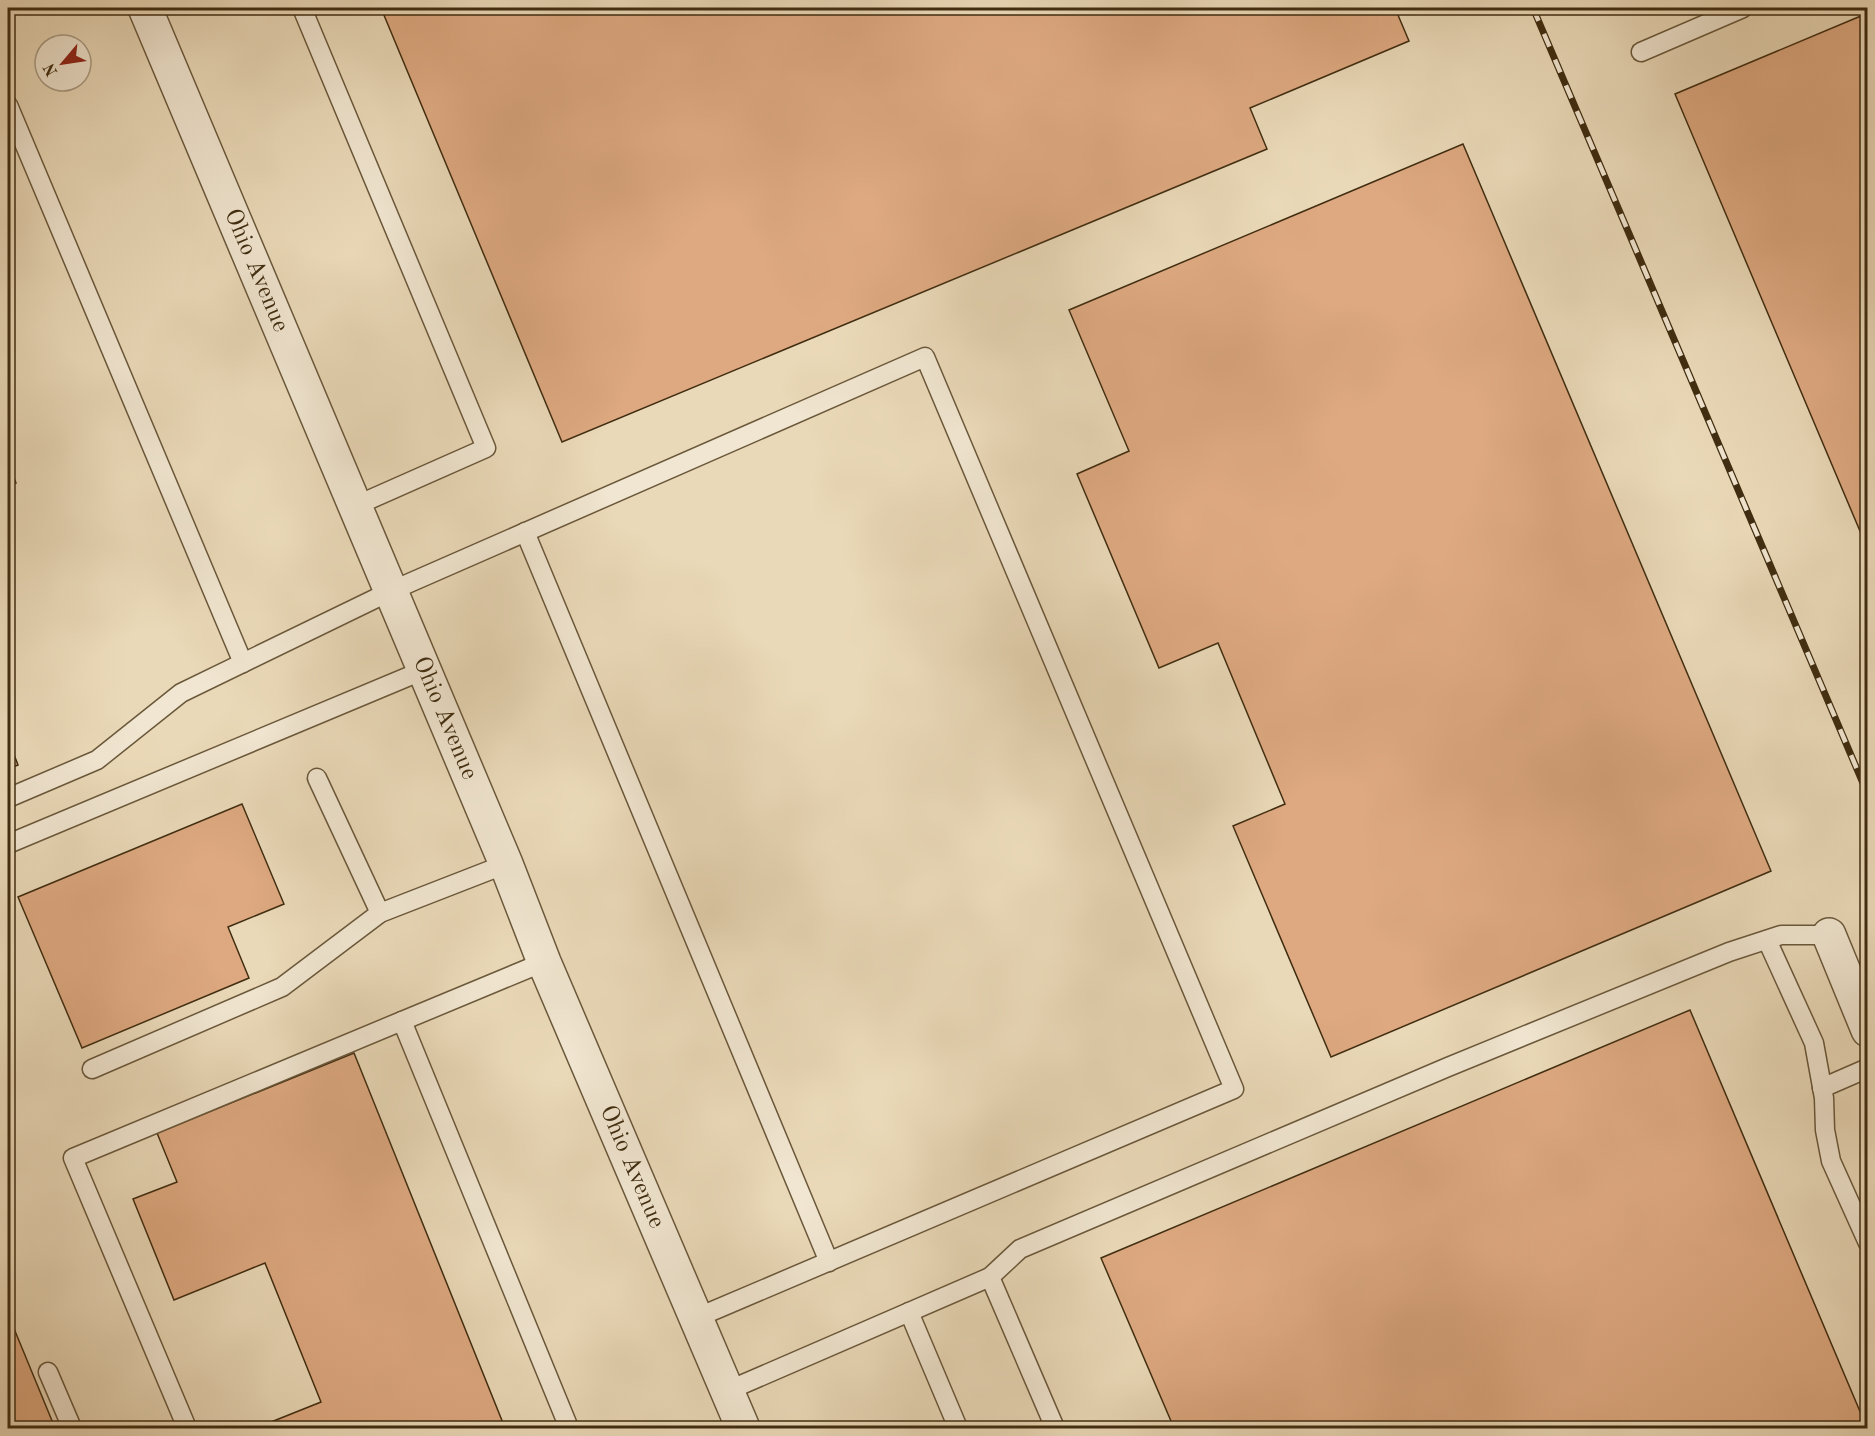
<svg xmlns="http://www.w3.org/2000/svg" width="1875" height="1436" font-family="'Old Standard TT',serif">
  <rect width="100%" height="100%" fill="#ead9b8"/>
  <filter id="stains"><feTurbulence type="fractalNoise" baseFrequency=".00333" numOctaves="4"/><feColorMatrix values="0 0 0 0 .2 0 0 0 0 .09 0 0 0 0 .02 0 0 0 .5 -.17"/></filter>
  <radialGradient id="worn" r=".72"><stop offset=".6" stop-color="#630" stop-opacity="0"/><stop offset="1" stop-color="#630" stop-opacity=".3"/></radialGradient>
  <g fill="#dea981" stroke="#402d11" stroke-width="1.5">
    <polygon points="381,8 1395,8 1409,41 1250,108 1267,149 562,442"/>
    <polygon points="1868,13 1868,550 1675,94"/>
    <polygon points="1463,144 1771,871 1331,1057 1233,826 1285,804 1218,643 1159,668 1077,474 1129,451 1069,310"/>
    <polygon points="8,462 16,483 8,486"/>
    <polygon points="8,739 18,765 8,769"/>
    <polygon points="242,804 284,904 228,927 249,978 82,1048 18,897"/>
    <polygon points="1690,1010 1867,1428 1174,1428 1101,1258"/>
    <polygon points="354,1053 505,1428 256,1428 321,1402 265,1263 174,1300 133,1199 177,1182 157,1133"/>
    <polygon points="8,1314 55,1428 8,1428"/>
  </g>
  <g fill="none" stroke-linecap="round" stroke-linejoin="round">
    <g stroke="#6a583b" stroke-width="21">
      <g id="lane">
        <polyline points="302,8 486,448 355,506"/>
        <polyline points="1641,52 1743,8"/>
        <polyline points="8,105 243,663"/>
        <polyline points="525,532 829,1262"/>
        <polyline points="317,778 380,913"/>
        <polyline points="8,798 97,760 181,693 391,591 925,357 1234,1089 696,1318"/>
        <polyline points="8,844 424,670"/>
        <polyline points="1767,940 1814,1043 1824,1098 1825,1130 1831,1161 1868,1243"/>
        <polyline points="544,962 402,1021 569,1428"/>
        <polyline points="92,1069 282,987 380,913 506,864"/>
        <polyline points="1822,1088 1868,1068"/>
        <polyline points="990,1277 1055,1428"/>
        <polyline points="909,1312 958,1428"/>
        <polyline points="48,1372 72,1428"/>
        <polyline points="727,1391 990,1277 1020,1249 1448,1067 1729,952 1781,935 1829,935"/>
        <polyline points="187,1428 73,1158 402,1021"/>
      </g>
    </g>
    <g stroke="#6a583b" stroke-width="36">
      <g id="street">
        <path id="s1" d="M 145,8 L 506,864 L 544,962 L 743,1428"/>
        <polyline points="1829,935 1868,1030"/>
      </g>
    </g>
    <use href="#lane" stroke="#f1e6d1" stroke-width="18"/>
    <use href="#street" stroke="#f1e6d1" stroke-width="33"/>
    <g stroke="#402d11" stroke-width="7">
      <polyline id="rail" points="1533,8 1868,795"/>
    </g>
    <use href="#rail" stroke="#f1e6d1" stroke-width="4.5" stroke-dasharray="14" stroke-linecap="butt"/>
  </g>
  <g text-anchor="middle" dominant-baseline="central" stroke-width="6" stroke-linejoin="round" paint-order="stroke">
    <g font-size="24" fill="#402d11" stroke="#f1e6d1">
      <text stroke="none"><textPath href="#s1" startOffset="285">Ohio Avenue</textPath></text>
      <text stroke="none"><textPath href="#s1" startOffset="771">Ohio Avenue</textPath></text>
      <text stroke="none"><textPath href="#s1" startOffset="1257">Ohio Avenue</textPath></text>
    </g>
  </g>
  <rect width="1875" height="1436" fill="none" stroke="#ead9b8" stroke-width="30"/>
  <rect x="9" y="9" width="1857" height="1418" fill="none" stroke="#402d11" stroke-width="3"/>
  <rect x="15" y="15" width="1845" height="1406" fill="none" stroke="#402d11" stroke-width="1.5"/>
  <g transform="translate(63 63) rotate(241)"><circle r="28" fill="#f1e6d1" stroke="#aa9c84" stroke-width="1.5"/>
  <path d="M0-4.5L10 22L0 15L-10 22Z" fill="#8f2418"/>
  <text y="-9" font-size="16" font-weight="bold" text-anchor="middle" fill="#402d11">N</text>
  </g>
  <rect width="100%" height="100%" filter="url(#stains)"/>
  <rect width="100%" height="100%" fill="url(#worn)"/>
</svg>
